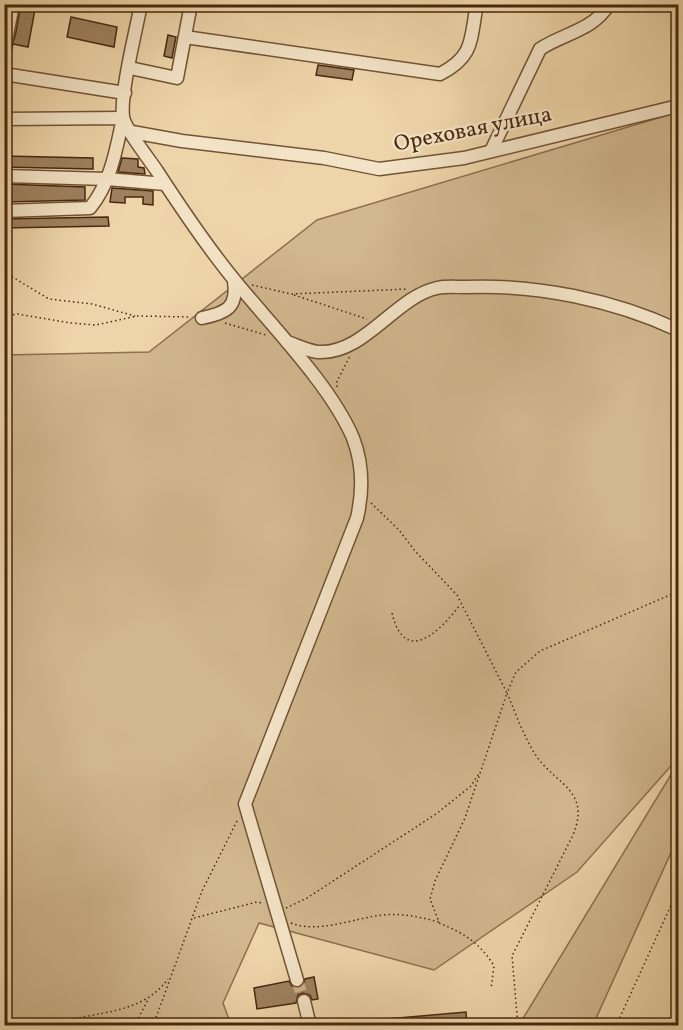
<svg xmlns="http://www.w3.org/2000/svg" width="683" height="1030" font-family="Vollkorn,serif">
  <rect width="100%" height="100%" fill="#eed5a9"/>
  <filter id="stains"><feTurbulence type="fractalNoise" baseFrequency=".00333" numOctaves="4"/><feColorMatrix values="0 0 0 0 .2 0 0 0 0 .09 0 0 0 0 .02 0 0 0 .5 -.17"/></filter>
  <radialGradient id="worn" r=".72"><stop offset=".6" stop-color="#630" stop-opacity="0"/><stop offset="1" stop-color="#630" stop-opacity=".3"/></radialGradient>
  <g fill="#d2b88f" stroke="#8d7050" stroke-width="1.5">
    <polygon points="678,112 678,758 577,872 434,970 259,923 223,1003 231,1025 5,1025 4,355 149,352 317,220"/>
    <polygon points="678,763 678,837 593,1025 519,1025"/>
  </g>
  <g fill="#9e8260" stroke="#482810" stroke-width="1.5">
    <polygon points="21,4 36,4 28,47 13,44 8,66 4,66 4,43 12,44 15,37"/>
    <polygon points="71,17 117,27 114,47 67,37"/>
    <polygon points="168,35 176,37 172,58 164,56"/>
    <polygon points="318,65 354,70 352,80 316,75"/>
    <polygon points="4,156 93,158 93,169 4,167"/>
    <polygon points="122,158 138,159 138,167 144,168 145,174 118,172"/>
    <polygon points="4,184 85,187 85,200 4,202"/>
    <polygon points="112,188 153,191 153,205 143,204 143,197 125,197 125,203 110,202"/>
    <polygon points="108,217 109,226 4,228 4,219"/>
    <polygon points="314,977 318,999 312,1000 310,995 303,993 298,995 296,1003 257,1009 254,988 289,981 292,986 299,988 303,985 305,979"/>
    <polygon points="466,1012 467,1026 375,1026 375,1020"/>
  </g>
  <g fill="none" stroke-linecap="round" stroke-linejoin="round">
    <polyline stroke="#cdb28a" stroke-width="12" stroke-dasharray="12 6" stroke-linecap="butt" points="297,980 304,1001"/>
    <g stroke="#725336" stroke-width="15">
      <g id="minor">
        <path d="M 141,4 C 136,31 120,93 123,117 C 125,129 149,159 157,171 C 181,208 207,247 236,282 C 272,326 331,386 353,438 C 363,464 363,492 357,518 L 245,804 L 297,980"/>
        <polyline points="4,35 7,35 13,4"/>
        <path d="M 185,37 L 440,74 C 475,56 470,39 477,4"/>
        <polyline points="130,68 177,78 191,4"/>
        <polyline points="4,74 125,93"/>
        <path d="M 4,119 L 123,118 C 116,150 111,182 90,208 L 4,211"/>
        <polyline points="132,132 182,141 324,158 379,169 464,158 678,106"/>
        <path d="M 491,151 L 540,49 C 564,33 593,31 609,4"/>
        <polyline points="4,176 107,179 165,184"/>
        <path d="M 202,318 C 226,313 238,308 234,281"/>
        <path d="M 287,342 C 296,345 308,351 318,352 C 364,355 395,297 437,288 C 446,286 456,287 465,287 C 536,284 614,300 678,330"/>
        <polyline points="304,1001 310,1026"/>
      </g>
    </g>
    <g stroke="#482810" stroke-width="1.5" stroke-dasharray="1.5 3" stroke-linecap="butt">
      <polyline points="4,272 49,299 92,304 135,316"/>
      <polyline points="252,285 291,294 408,289"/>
      <polyline points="294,295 367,319"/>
      <polyline points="4,316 18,314 71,323 96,325 137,316 191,317"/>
      <polyline points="225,323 266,335"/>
      <polyline points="337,387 337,381 350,356"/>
      <path d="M 392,613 C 405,667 440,631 460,605"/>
      <polyline points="286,908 307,898 436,814 471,786 480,772"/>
      <polyline points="194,918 257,902 263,903"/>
      <path d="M 291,923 C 318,934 354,918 383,915 C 402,913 420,917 439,922 L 430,899 L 435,881 L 465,818 L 507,693 L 457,595 L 415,551 L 399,530 L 370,502"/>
      <path d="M 439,923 C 464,933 480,943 494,966 L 491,989"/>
      <path d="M 49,1026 C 90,1010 139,1018 168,979"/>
      <polyline points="134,1026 148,1000"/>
      <polyline points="153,1026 202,891 238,819"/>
      <path d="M 518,1026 L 512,956 L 573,835 C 591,791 557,785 537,757 C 524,738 516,714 507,693 L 516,672 L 540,651 L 670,595 L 678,588"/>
      <polyline points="616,1026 678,890"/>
    </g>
    <use href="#minor" stroke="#f4e4c7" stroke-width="12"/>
  </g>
  <g text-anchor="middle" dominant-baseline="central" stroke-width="4.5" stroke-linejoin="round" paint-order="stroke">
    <g font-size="22" fill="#482810" stroke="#f4e4c7">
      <text transform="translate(473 130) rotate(-11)">Ореховая улица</text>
    </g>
  </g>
  <rect width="683" height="1030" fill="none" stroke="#eed5a9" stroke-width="24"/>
  <rect x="6" y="6" width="671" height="1018" fill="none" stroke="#482810" stroke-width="3"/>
  <rect x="12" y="12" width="659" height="1006" fill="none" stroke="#482810" stroke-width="1.5"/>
  <rect width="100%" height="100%" filter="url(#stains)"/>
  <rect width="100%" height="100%" fill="url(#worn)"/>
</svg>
